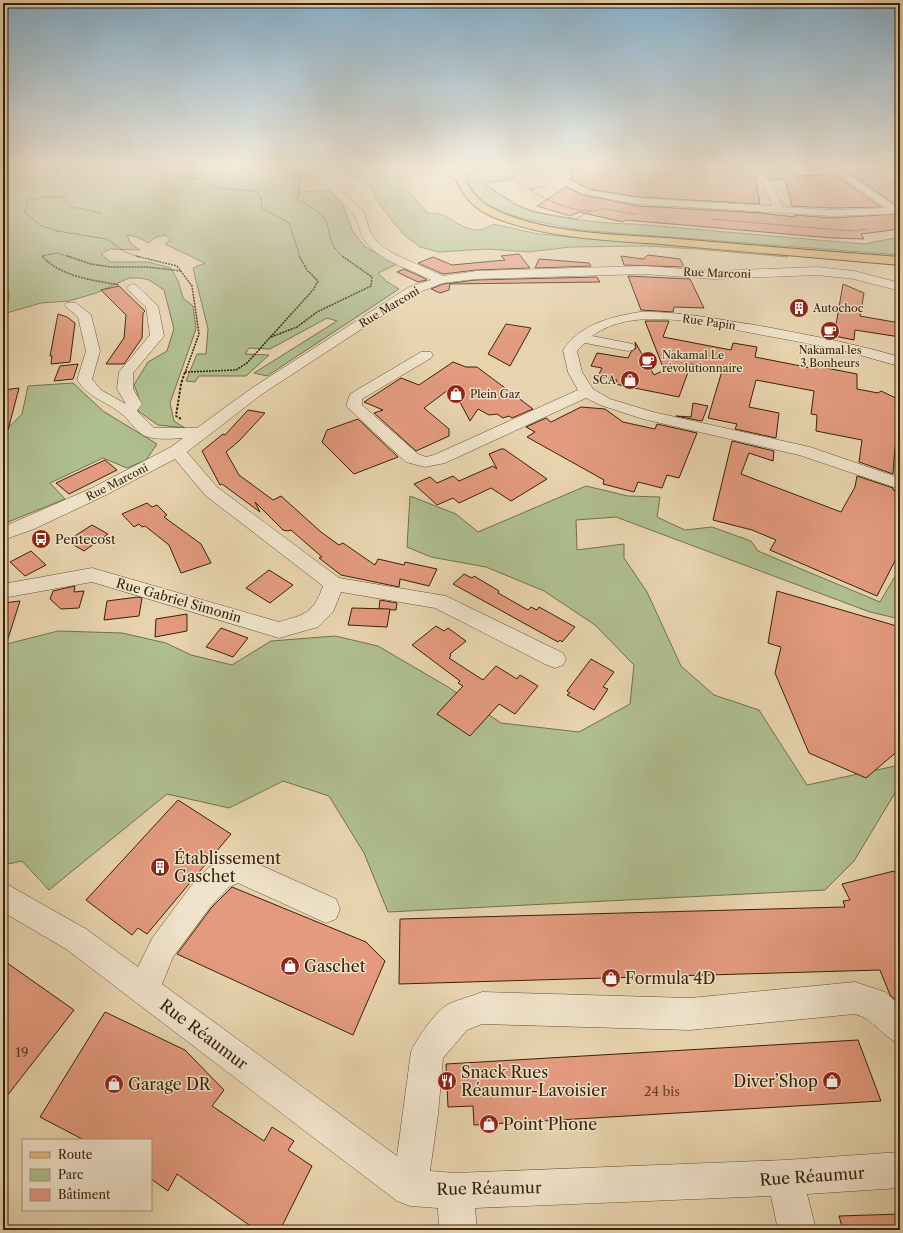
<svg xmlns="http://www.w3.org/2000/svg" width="903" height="1233" font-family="'Libre Caslon Text',serif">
  <rect width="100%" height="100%" fill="#e7d3ae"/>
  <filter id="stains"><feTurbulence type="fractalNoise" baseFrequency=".005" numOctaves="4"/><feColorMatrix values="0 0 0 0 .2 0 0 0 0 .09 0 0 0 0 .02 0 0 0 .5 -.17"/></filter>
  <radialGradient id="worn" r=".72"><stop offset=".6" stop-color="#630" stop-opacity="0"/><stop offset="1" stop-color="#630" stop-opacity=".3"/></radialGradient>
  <g fill="#afbe8f" stroke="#73704c">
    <polygon points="3,165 302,165 299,192 329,190 343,205 352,230 365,247 397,264 378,273 387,282 399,289 267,376 254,373 337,321 327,318 270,349 249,348 245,354 269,355 246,376 199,376 195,382 186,381 197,354 206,354 208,329 193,268 205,263 165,244 171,240 165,235 154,238 149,243 137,237 127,235 131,244 140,250 110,249 101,254 110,262 148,262 171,268 178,281 183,298 193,306 196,329 170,403 174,421 185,428 158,425 138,411 138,395 134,385 148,362 167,351 174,329 164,290 149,280 140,278 129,278 96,293 69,301 41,303 3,314 3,306 8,303 9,291 3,288"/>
    <path d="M 351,165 L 393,165 L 393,169 L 379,173 L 376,176 L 399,176 C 404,190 418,201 427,213 C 432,214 439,213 443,215 C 460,224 475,238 493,224 L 538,234 L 784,254 L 788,257 L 697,249 L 646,246 L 571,247 L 528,252 L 487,249 L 439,252 L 420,247 L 402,233 L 377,201 L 371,187 L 360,179 L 351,178 Z"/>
    <path d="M 479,165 L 508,167 L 516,175 L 511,180 L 485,184 C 495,190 505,198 516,204 C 541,218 605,224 634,224 L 864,244 L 900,237 L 900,255 L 579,230 L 517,217 L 483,203 L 469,186 L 471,177 Z"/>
    <polygon points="73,383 103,411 157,444 146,460 127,468 103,458 50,483 65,499 3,524 3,433 22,414 28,386"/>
    <polygon points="586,486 628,496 660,497 657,517 685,530 712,527 751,541 758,551 880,602 897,573 900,573 900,619 870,612 616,517 576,520 577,550 624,544 624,558 647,592 681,666 714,695 759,710 807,785 900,765 900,792 895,793 854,861 825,890 388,912 364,853 329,796 283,781 229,808 167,794 49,890 22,861 3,865 3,645 58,631 122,633 166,643 191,655 232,665 271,641 335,636 378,646 448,687 501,723 579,732 630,704 634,665 595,625 544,591 486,567 431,557 407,547 410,496 456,514 478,532"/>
  </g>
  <g fill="#e39a7e" stroke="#372209">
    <polygon points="571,165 605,167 625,179 638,173 655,175 668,174 673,170 672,168 675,168 702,169 744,167 758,181 756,181 760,204 638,197 589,189 571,179"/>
    <polygon points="782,165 798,176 834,174 881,207 832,208 792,206 785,179 771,180 758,167"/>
    <polygon points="875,171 900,186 900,229 861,234 864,239 832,238 626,220 623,222 579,212 570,216 537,206 566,187 583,195 638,206 761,213 795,217 794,215 832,218 896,214 899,207 849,173"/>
    <polygon points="519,254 530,268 476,270 443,274 418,263 433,257 452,265 505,260 501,256"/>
    <polygon points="648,255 680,259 684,267 624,265 621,256 643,259"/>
    <polygon points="539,259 589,263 591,266 535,268"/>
    <polygon points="404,269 422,277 427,280 418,282 397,272"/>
    <polygon points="628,276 690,279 704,308 674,307 673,312 641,310"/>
    <polygon points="597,277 600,282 450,284 449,290 440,293 431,289 443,284 476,280"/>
    <polygon points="843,284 864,293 860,316 900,323 900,337 855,330 854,340 834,336"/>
    <polygon points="119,286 145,311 143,313 142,338 124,364 106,364 124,338 126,315 101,290"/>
    <polygon points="58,314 67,317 75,323 70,362 51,364 52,356 50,356"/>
    <polygon points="645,321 669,321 663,337 731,350 733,343 757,347 755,357 811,368 811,365 857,374 857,389 878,393 881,391 900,400 900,448 895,447 893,474 859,462 862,440 816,431 817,415 811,414 814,391 756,380 749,407 779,413 776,438 735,429 737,424 708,418 722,371 691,364 679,397 615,384 617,380 598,376 602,368 591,366 597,353 628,358 631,352 636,348 635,342 654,375 664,370"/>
    <polygon points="506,324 531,328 510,366 488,354"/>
    <polygon points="453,362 466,367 477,367 533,409 512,418 509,416 503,418 497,414 489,415 478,409 470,421 452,387 424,408 449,429 449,436 416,451 374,413 383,410 364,402 401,378 419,385"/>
    <polygon points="78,364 73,379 54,381 60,366"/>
    <polygon points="19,388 8,430 3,429 3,390"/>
    <polygon points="693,403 708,406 702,421 676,416 691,417"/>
    <polygon points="581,407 605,409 623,422 655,429 657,424 697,433 679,478 667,475 662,488 638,482 634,492 603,484 604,480 527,437 535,432 526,427 546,418 551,422"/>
    <polygon points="248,410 265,413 239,441 226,452 239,475 273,500 281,496 321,532 339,545 343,543 375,565 378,559 404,565 405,562 437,569 429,586 400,579 399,587 341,575 319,558 322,557 291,530 288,531 283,530 255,502 260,512 222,484 220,485 202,451 223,434 225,435"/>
    <polygon points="358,419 398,457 354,474 322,442 327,430"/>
    <polygon points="732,441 774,451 773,461 749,453 741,474 841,512 855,487 857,476 893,488 893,490 900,493 900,551 877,596 770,550 776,540 752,530 713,520"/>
    <polygon points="501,449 504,449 547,479 511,501 491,488 459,503 453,498 437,505 414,484 430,477 437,483 453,476 459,481 493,466 497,469 489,454"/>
    <polygon points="105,460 117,470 69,494 56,483"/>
    <polygon points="147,503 152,507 157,505 167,515 164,517 201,544 211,563 181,573 169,545 145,526 142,527 139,524 134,527 122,514"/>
    <polygon points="92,525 108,534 84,551 67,541"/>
    <polygon points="31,551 46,565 25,576 10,562"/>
    <polygon points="269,570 293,585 270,603 246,588"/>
    <polygon points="464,574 472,578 474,576 499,591 498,593 528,610 531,607 537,610 539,607 575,627 562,642 560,640 558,642 453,584"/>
    <polygon points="75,586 74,592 84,591 79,608 61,609 50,599 53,591"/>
    <polygon points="777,591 900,627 900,749 866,778 809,753 775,673 781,647 768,643"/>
    <polygon points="138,597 142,598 139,616 104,620 107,601"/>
    <polygon points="380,600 397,603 396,610 379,609"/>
    <polygon points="20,601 5,648 3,648 3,603"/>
    <polygon points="352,608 390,609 387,627 348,625"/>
    <polygon points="187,614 187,631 155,637 156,619"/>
    <polygon points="436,626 444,631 448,628 466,641 450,654 451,656 449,658 483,680 496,666 517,679 520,675 538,686 515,714 499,704 470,736 437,714 463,686 458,683 460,681 412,645"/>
    <polygon points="221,628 248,638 233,657 206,647"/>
    <polygon points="591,659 614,672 603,687 608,689 594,710 567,695 570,693 567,691"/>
    <polygon points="178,800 231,834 147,934 138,928 132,935 86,900"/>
    <polygon points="894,871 900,878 900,1004 890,995 880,970 399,984 400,919 845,907 843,901 850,900 842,884"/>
    <polygon points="232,887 366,942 385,961 353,1035 177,954 212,907"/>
    <polygon points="3,960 74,1010 3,1101"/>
    <polygon points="105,1012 185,1050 224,1090 212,1106 264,1141 272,1127 294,1141 288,1150 312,1166 280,1230 256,1230 177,1174 168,1191 151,1179 151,1140 84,1140 40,1117"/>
    <polygon points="858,1040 881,1101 474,1125 473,1106 448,1107 446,1064"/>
    <polygon points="900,1214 900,1230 843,1230 839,1216"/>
  </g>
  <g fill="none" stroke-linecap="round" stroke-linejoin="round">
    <g stroke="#634e32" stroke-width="1">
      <g id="minor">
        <polygon points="435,165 445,165 452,172 465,175 467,177 462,180 446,176"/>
        <polygon points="536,165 546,165 552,171 589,190 638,198 772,206 764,184 744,165 754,165 773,184 782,207 832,210 886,208 824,165 835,165 898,208 896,213 892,214 832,216 638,204 583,194 546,175"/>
        <path d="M 623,165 C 630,165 669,167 672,170 C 664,178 630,172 623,165 Z"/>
        <path d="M 323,172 L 326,173 L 343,193 L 364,212 L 369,229 L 374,238 L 383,247 L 394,254 L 443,276 L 476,271 L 644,266 L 714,271 L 817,267 L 854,271 L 900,283 L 900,291 L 854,279 L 817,275 L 714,279 L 644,274 L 476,279 L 443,283 L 417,293 L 262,394 L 187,452 L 217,487 L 339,578 L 446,596 L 563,653 L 566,659 L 563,665 L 555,668 L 547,665 L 435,608 L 341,592 L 333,612 L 318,627 L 279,638 L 92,582 L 3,598 L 3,584 L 92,568 L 279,622 C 306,614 313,614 323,586 L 205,495 L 175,459 L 104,496 L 34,529 L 3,540 L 3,527 L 92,488 L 171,447 L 183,438 C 174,439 151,440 143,435 C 136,431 130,421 123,415 C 107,401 91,400 77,380 L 86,351 L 78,317 L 65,306 L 66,303 L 76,303 L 91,315 L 100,351 L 92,379 L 101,390 L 126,404 L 117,389 L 119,372 L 150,335 L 146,307 L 126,288 L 132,284 L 136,285 L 158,306 L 164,336 L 133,373 L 133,389 L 142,404 L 137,411 L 154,428 L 197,428 L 252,388 L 409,287 L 431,280 C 409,268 380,262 365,241 C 360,234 357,217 353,213 C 341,201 329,189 318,175 Z"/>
        <path d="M 640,312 C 679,311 716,319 755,325 C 804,334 852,343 900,357 L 900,366 C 881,362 863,355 844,351 C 814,344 783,339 752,333 C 706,324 633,305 592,336 L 633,344 L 635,347 L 633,350 L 628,351 L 585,343 L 577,351 L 582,372 L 593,389 L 610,399 L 653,412 L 810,447 L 900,478 L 900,489 L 799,455 L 643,419 L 600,405 L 586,398 L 445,463 L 425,467 L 406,462 L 346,406 L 350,394 L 421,352 L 431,352 L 433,355 L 431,358 L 362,399 L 362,405 L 418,454 L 426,457 L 434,455 L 578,390 L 568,372 L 563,350 C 581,324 610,317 640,312 Z"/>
        <path d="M 238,855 L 336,899 L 340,909 L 336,919 L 326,923 L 238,883 L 229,887 L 211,906 L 173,957 L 162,984 L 397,1156 L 411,1052 C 417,1038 432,1017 444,1007 C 454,1000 471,997 482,992 L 690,998 L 855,982 L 885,992 L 900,1006 L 900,1044 C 881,1036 874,1019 855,1014 L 690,1030 L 482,1024 L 467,1030 L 443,1058 L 438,1114 L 430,1171 L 455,1173 L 785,1160 L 900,1152 L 900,1188 L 807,1194 L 816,1230 L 778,1230 L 771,1196 L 475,1208 L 477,1230 L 439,1230 L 438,1208 L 410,1206 L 397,1201 L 66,949 L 3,912 L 3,882 L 86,929 L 138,967 L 153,937 L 191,886 L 209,867 Z"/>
      </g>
    </g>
    <g stroke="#372209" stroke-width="2">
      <path id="major" d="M 468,165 L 478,165 L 466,180 C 473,196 484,205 500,212 C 552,234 612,234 667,238 C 745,245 822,251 900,257 L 900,265 C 824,258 748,252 671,245 C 612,240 549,240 493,217 C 475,209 464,198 456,180 Z"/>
    </g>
    <g stroke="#372209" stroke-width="1" stroke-dasharray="1.5 1" stroke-linecap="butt">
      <path d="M 489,165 L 503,168 L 517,176 L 512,177 C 534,194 565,212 594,211 C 597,211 600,209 603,209 C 614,209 626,214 637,214"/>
      <polyline points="503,168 530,168"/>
      <polyline points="679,168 732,165"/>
      <path d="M 248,169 C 225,177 201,170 178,176 L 199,179 L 219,188 L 255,191 L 261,197 L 262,208 L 289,223 L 300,257"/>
      <polyline points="485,169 496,168"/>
      <polyline points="482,182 514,204 533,212 577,219"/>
      <polyline points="476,183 505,180 512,177"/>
      <polyline points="531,189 548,186"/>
      <path d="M 299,192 L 297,199 C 304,204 315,208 321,214 C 333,226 325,244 344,257"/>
      <polyline points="101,213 72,207 62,197 44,197 28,200 25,213 40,225 57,231 107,239 123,251 139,257"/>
      <polyline points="576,219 591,210"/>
      <polyline points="711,219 851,231 868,229"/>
      <polyline points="43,257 42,256 57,253 71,257"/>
    </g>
    <g stroke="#372209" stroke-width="1.5" stroke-dasharray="2 1" stroke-linecap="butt">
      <path d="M 42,256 C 61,277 93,280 119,285"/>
      <polyline points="67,256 91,264 111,267 148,267 181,271"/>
      <polyline points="136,256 177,266 192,286 199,334 185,373"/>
      <polyline points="271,337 297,327 317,312 371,286 372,277 342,256"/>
      <polyline points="185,372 236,370 247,363 313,290 318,281 307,270 299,256"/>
    </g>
    <polyline stroke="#372209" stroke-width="2" stroke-dasharray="2.5 1.5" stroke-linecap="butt" points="181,419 176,416 181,384 185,372"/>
    <use href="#minor" fill="#efe2ca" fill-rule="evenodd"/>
    <use href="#major" fill="#e4ba77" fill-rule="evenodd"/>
  </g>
  <linearGradient id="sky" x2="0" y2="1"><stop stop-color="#88b5d3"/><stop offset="0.49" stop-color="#f4ebdb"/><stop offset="1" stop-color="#f4ebdb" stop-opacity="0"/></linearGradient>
  <rect width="903" height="338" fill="url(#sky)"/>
  <defs>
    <g id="building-disc" transform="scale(1)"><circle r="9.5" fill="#8f2418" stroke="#efe2ca"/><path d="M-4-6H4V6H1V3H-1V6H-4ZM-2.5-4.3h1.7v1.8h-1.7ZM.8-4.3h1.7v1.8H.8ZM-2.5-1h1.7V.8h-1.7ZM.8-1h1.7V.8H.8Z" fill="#fff"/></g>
    <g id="cafe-disc" transform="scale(1)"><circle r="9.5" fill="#8f2418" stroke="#efe2ca"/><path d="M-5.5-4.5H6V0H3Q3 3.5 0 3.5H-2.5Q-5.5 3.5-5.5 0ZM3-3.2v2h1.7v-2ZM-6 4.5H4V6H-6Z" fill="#fff"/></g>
    <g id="shop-disc" transform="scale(1)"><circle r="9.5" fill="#8f2418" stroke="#efe2ca"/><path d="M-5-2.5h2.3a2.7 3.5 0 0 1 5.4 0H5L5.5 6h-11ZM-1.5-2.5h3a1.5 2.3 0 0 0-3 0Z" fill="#fff"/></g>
    <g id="bus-disc" transform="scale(1)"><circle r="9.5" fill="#8f2418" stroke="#efe2ca"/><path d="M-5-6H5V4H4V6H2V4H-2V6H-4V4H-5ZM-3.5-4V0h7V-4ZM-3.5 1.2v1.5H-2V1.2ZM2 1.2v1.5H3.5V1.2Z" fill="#fff"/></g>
    <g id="restaurant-disc" transform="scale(1)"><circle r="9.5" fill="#8f2418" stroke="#efe2ca"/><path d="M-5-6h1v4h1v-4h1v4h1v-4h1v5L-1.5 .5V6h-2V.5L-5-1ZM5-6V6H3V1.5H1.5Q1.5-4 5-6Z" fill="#fff"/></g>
  </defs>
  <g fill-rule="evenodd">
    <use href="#building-disc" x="799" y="308"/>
    <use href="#cafe-disc" x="830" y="331"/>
    <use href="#cafe-disc" x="648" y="361"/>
    <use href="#shop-disc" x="630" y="380"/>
    <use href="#shop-disc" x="456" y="394"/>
    <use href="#bus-disc" x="41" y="539"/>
    <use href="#building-disc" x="160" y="867"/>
    <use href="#shop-disc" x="290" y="966"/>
    <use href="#shop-disc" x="611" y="978"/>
    <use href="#restaurant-disc" x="447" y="1081"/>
    <use href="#shop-disc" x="832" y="1081"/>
    <use href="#shop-disc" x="114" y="1084"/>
    <use href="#shop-disc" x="489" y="1124"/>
  </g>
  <g text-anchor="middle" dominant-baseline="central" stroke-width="3" stroke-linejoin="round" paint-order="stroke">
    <g font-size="11" fill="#372209" stroke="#efe2ca">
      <text transform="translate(717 273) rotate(2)">Rue Marconi</text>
      <text transform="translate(389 307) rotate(-31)">Rue Marconi</text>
      <text transform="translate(709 322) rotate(8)">Rue Papin</text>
      <text transform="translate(117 482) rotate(-27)">Rue Marconi</text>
    </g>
    <g font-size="11" fill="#372209" stroke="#efe2ca" text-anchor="start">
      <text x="813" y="308">Autochoc</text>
      <text x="830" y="350" text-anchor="middle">Nakamal les<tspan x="830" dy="13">3 Bonheurs</tspan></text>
      <text x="662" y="355">Nakamal Le<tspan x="662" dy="13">révolutionnaire</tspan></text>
      <text x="616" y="380" text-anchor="end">SCA</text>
      <text x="470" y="394">Plein Gaz</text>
    </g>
    <g font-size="13" fill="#372209" stroke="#efe2ca" text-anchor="start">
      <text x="55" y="539">Pentecost</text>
    </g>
    <g font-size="13" fill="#372209" stroke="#efe2ca">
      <text transform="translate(179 600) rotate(16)">Rue Gabriel Simonin</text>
    </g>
    <g font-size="13" fill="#624026">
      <text x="22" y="1052">19</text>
      <text x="662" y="1091">24 bis</text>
    </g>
    <g font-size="16" fill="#372209" stroke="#efe2ca" text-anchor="start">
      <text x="174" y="858">Établissement<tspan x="174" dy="18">Gaschet</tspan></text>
      <text x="304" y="966">Gaschet</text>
      <text x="625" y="978">Formula 4D</text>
      <text x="461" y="1072">Snack Rues<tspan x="461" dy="18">Réaumur-Lavoisier</tspan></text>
      <text x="818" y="1081" text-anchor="end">Diver’Shop</text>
      <text x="128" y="1084">Garage DR</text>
      <text x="503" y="1124">Point Phone</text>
    </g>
    <g font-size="16" fill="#372209" stroke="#efe2ca">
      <text transform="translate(204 1034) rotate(37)">Rue Réaumur</text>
      <text transform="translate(812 1176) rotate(-4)">Rue Réaumur</text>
      <text transform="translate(489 1188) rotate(-1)">Rue Réaumur</text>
    </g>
  </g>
  <rect width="903" height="1233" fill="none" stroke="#e7d3ae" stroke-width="16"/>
  <rect x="4" y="4" width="895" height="1225" fill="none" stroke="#372209" stroke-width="2"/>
  <rect x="8" y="8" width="887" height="1217" fill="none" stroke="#372209"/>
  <rect x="22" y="1139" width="130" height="72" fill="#efe2ca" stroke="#a5957d"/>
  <rect x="30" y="1152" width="20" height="6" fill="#e4ba77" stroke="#a5957d"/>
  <text x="58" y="1159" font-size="12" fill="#372209">Route</text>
  <rect x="30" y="1169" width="20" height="12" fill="#afbe8f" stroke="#a5957d"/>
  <text x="58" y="1179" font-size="12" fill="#372209">Parc</text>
  <rect x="30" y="1189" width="20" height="12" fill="#e39a7e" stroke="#a5957d"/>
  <text x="58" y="1199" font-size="12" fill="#372209">Bâtiment</text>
  <rect width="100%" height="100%" filter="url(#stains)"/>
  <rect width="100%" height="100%" fill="url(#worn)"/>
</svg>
